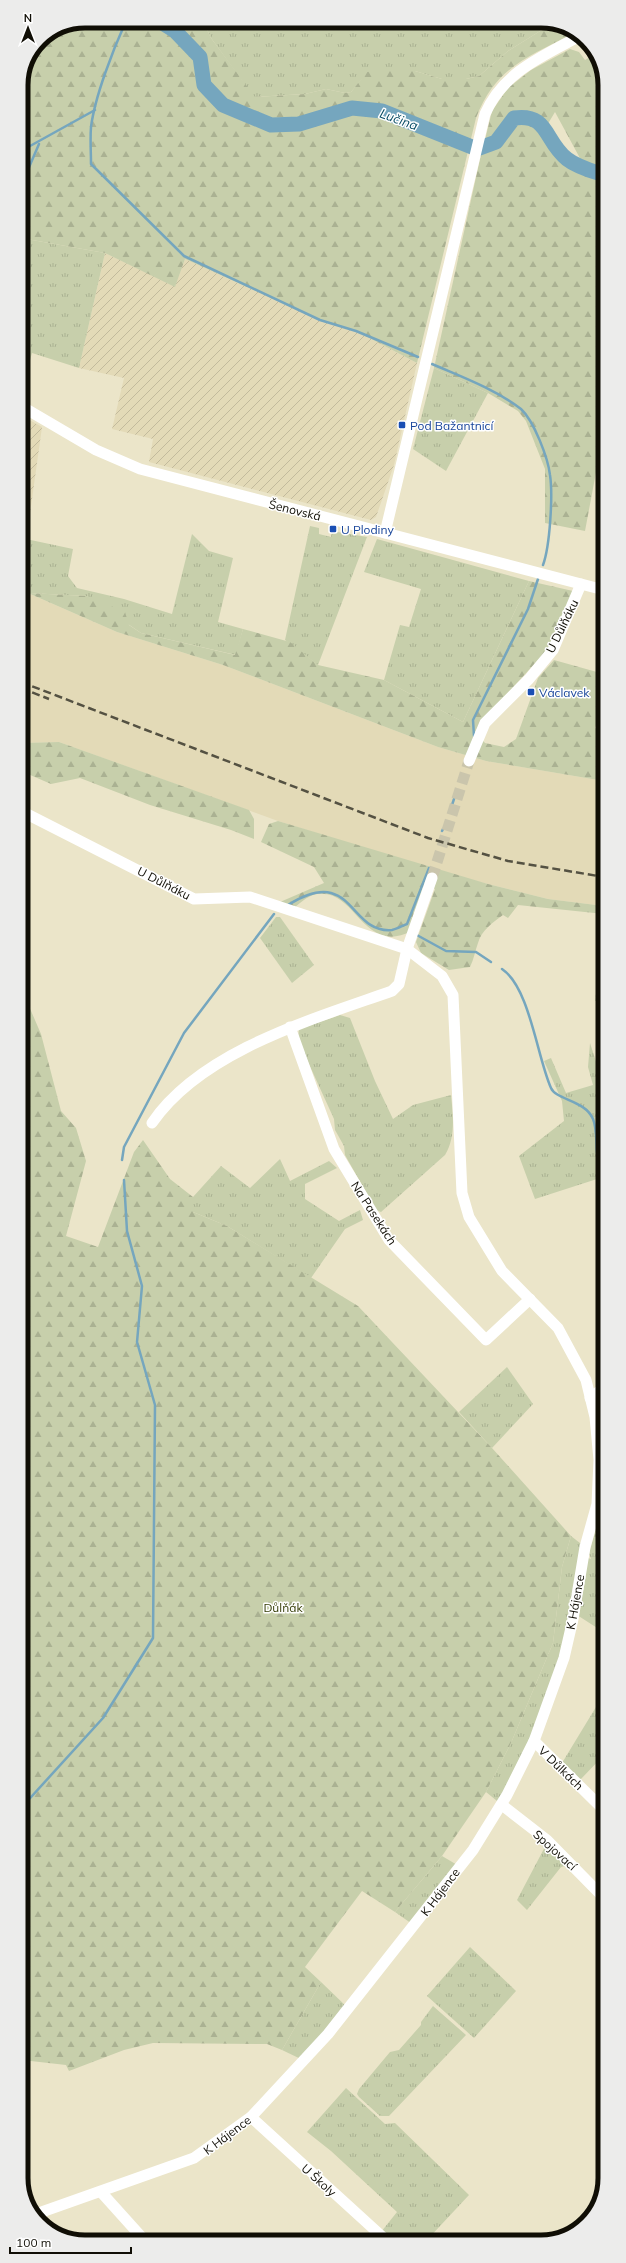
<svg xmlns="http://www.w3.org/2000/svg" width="626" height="2263" font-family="Mulish,sans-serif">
  <defs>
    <pattern id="industrial-furrows" width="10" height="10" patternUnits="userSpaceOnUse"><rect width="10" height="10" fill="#e3dab7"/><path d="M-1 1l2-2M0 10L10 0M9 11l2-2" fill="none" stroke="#c2ba9c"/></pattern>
    <pattern id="grass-tufts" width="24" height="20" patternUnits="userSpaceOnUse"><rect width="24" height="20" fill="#c7cfab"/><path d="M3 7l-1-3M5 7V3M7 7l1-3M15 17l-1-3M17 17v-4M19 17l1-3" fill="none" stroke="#aab192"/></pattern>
    <pattern id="forest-firs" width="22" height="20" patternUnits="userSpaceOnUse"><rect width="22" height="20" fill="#c7cfab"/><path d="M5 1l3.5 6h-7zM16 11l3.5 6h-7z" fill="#aab192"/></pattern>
  </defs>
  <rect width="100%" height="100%" fill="#ebe5c9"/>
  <polygon fill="#e3dab7" points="21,590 117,632 223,665 438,747 486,761 604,781 604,906 548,899 440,872 278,821 59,742 21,743"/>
  <g fill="url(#industrial-furrows)">
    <polygon points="105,253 175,286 185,259 320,320 356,331 417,363 394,465 376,517 371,520 149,462 153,439 112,429 124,378 79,368"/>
    <polygon points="21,415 42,427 27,535 21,545"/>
  </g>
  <g fill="url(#grass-tufts)">
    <polygon points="203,21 549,22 553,23 508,51 479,76 466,79 442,79 415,71 362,79 351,92 345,93 326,89 305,94 254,97 211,38"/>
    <polygon points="21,238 105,253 79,368 32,353 21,393"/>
    <polygon points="434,368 488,393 446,471 413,449"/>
    <polygon points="310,526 319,528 319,534 331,537 332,531 367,537 318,665 285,640"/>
    <polygon points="192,534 209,551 233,558 218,622 243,629 236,655 141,633 87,596 28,593 21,590 21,545 26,539 73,549 68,576 77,588 124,599 172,614"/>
    <polygon points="377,539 529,581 463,722 384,680 400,625 409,627 421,589 364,572"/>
    <polygon points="276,917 280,917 314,965 292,983 260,938"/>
    <polygon points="604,936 604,1001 595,1001"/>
    <path d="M 340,1015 L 350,1018 L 375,1081 L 393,1119 L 413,1105 L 451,1095 C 453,1115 456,1137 445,1155 L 381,1212 L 376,1210 L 345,1155 L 344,1146 L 335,1130 L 334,1119 L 298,1040 L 299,1029 Z"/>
    <polygon points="590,1043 604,1086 604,1242 599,1222 602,1214 597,1179 535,1199 519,1156 564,1121 562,1101 544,1061 551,1058 566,1093 593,1085 588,1067"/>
    <polygon points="280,1159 290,1181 329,1161 337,1168 305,1184 305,1199 339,1221 360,1210 363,1220 345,1229 311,1278 227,1226 193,1212 193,1197 221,1166 250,1188"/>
    <polygon points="507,1367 533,1404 492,1448 459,1412"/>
    <polygon points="600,1513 605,1513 605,1633 577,1615 588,1558 591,1559 589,1554"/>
    <polygon points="571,1536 585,1547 564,1658 502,1805 486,1792 511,1743 553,1643 562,1567"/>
    <polygon points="605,1663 605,1692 603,1693 605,1694 605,1754 580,1780 562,1763 599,1702 601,1689 597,1681"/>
    <polygon points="547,1843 565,1866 561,1867 527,1910 517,1900"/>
    <polygon points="442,1856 459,1866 415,1926 395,1912"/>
    <polygon points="470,1947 516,1991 474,2038 427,1996"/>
    <polygon points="321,1982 349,2009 305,2061 282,2050"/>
    <polygon points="433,2006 466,2035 389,2116 380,2116 359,2097 357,2094 359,2089 390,2052 399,2050 421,2025 421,2022"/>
    <polygon points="346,2088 385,2124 395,2123 469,2195 426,2241 391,2241 381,2232 397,2212 331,2151 307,2132"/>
  </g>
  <g fill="url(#forest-firs)">
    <path d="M 85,21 L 203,21 L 211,38 L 255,97 L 305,94 L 326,89 L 345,93 L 351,92 L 367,72 L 391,69 L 415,71 L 442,79 L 466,79 L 479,76 L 508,51 L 553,23 L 573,33 C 528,58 496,66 476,118 L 417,363 L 356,331 L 320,320 L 185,259 L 175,287 L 105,253 L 21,238 L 21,85 L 40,40 Z"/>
    <polygon points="588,45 604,72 604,170 582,162 555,112 546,127 538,114 527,112 513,115 493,141 484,144 492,111 508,88 531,70 570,49 579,52 585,60 590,57"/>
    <path d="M 527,120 C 540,126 543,139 552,150 C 564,168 584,176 604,182 L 604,468 L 597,467 L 585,531 L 545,523 L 545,469 L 526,421 L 518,411 L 488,393 L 434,368 L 482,150 L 499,145 L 515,122 Z"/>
    <polygon points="529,581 573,591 549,648 482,721 475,732 485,743 504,747 516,739 538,678 554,660 604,674 604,704 595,728 604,732 604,781 486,761 438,747 223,665 117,632 28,593 87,596 125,612 129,625 141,633 235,655 243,629 290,642 318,665 384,680 463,722"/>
    <polygon points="59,742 249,810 254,819 254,839 231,830 150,805 80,778 51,784 21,771 21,743"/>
    <path d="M 278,821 L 488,884 L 548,899 L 604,906 L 604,914 L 518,905 L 508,918 L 503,915 C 493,922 481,931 478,943 C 475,951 474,959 470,967 L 449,970 L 421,953 L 416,942 L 435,889 L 426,885 L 412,931 C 360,957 357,884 313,895 C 307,897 300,903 295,907 L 280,902 L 324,883 L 314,867 L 261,842 L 269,824 Z"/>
    <polygon points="22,990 41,1034 61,1111 76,1128 86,1161 66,1236 98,1247 134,1152 143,1140 170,1179 193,1197 193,1212 227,1226 358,1306 492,1448 571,1536 562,1567 553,1643 511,1743 486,1792 442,1856 395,1912 362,1891 305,1967 321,1982 282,2050 267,2044 153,2043 124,2050 69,2071 66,2065 22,2060"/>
  </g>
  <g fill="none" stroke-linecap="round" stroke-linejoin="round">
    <g stroke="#75a6be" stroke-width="2.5">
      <path d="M 126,21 C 113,50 95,96 91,127 C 90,139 91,152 91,164 L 184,256 L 320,320 L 356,331 L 418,357"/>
      <polyline points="21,151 95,110"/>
      <polyline points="21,186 39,144"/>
      <path d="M 432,364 C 462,377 495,389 521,409 C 534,421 548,458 550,475 C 553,495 550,546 543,565"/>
      <polyline points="474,736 473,720 528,609 538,579"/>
      <polyline points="451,808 454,799"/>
      <polyline points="442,831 443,829"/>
      <path d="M 288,905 C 354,864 348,934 392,930 C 397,929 402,926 407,924 L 429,868"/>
      <polyline points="415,934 446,951 476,952 491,962"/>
      <path d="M 502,969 C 530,988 537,1057 551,1088 C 556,1100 585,1100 593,1119 C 597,1128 596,1142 597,1152 C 599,1169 601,1186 604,1203"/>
      <polyline points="122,1160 124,1147 184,1033 274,914"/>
      <polyline points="22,1807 103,1718 153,1638 155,1405 137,1342 142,1286 127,1231 124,1180"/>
    </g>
    <path stroke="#75a6be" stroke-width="15" d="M 159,21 L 175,31 L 200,57 L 204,85 L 223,105 L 271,125 L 299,124 L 352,108 L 382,111 L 477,149 L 496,142 L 514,118 C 549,113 544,141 567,159 C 577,167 592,171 604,175"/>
    <polyline stroke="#cac5ac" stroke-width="11" stroke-dasharray="11 5.5" stroke-linecap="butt" points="432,878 469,761"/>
    <g stroke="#fff" stroke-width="11">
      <polyline points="21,406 96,450 140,469 604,590"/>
      <path d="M 385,533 L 485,114 C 503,72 543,56 580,36"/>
      <polyline points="469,761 485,723 529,679 553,650 581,584"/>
      <polyline points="21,811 194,899 250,897 407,949 442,976 453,995 462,1193 469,1217 502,1271 558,1328 586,1380 595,1417 599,1460 597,1504 585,1547 573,1619 564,1658 534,1741 507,1795 473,1850 328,2034 251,2117 194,2158 36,2214"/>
      <polyline points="290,1027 334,1149 389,1240 486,1340 530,1299"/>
      <path d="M 152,1123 C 201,1051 313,1019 392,991 L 399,984 L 407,949 L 432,878"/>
      <polyline points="590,1398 605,1387"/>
      <polyline points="534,1741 605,1811"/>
      <polyline points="502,1805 547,1840 605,1899"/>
      <polyline points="251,2117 387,2241"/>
      <polyline points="101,2192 146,2242"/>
    </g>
    <g stroke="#545142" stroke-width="2.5" stroke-dasharray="8 4" stroke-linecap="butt">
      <polyline points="21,682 428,838 508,861 604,877"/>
      <polyline points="21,688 49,699"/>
    </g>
  </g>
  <g fill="#1a4fb4" stroke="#fff" stroke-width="1.5">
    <rect x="398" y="421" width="8" height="8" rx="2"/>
    <rect x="329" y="525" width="8" height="8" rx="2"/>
    <rect x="527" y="688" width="8" height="8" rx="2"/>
  </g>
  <g text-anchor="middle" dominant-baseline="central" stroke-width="3" stroke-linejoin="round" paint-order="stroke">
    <g font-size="12" fill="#164399" stroke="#fff" text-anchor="start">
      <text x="410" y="425">Pod Bažantnicí</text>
      <text x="341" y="529">U Plodiny</text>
      <text x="539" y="692">Václavek</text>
    </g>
    <g font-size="12" fill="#100e05" stroke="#fff">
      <text transform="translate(295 510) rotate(14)">Šenovská</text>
      <text transform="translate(562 626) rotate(-64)">U Důlňáku</text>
      <text transform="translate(164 883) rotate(27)">U Důlňáku</text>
      <text transform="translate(374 1213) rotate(57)">Na Pasekách</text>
      <text transform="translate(575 1602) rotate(-80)">K Hájence</text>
      <text transform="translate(561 1768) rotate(44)">V Důlkách</text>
      <text transform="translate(555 1850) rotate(42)">Spojovací</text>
      <text transform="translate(440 1892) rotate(-53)">K Hájence</text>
      <text transform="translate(227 2135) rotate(-37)">K Hájence</text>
      <text transform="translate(319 2180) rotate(42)">U Školy</text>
    </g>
    <g font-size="12" fill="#353d06" stroke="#fff">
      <text x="283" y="1607">Důlňák</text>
    </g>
    <g font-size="13" font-style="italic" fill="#064a63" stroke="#fff">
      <text transform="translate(399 119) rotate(20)">Lučina</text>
    </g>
  </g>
  <path d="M0 0H626V2263H0ZM85 28H541A57 57 0 0 1 598 85V2178A57 57 0 0 1 541 2235H85A57 57 0 0 1 28 2178V85A57 57 0 0 1 85 28Z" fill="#ececeb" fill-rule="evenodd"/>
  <path fill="none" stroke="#100e05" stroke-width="5" d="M85 28H541A57 57 0 0 1 598 85V2178A57 57 0 0 1 541 2235H85A57 57 0 0 1 28 2178V85A57 57 0 0 1 85 28Z"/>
  <g transform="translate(28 28)" stroke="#ffffff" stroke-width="3" paint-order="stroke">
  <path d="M0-3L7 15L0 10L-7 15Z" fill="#100e05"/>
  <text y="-6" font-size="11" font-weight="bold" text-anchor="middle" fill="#100e05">N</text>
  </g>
  <path d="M10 2247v6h121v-6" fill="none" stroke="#100e05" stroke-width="2"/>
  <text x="16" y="2247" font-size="12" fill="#100e05" stroke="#ffffff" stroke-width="3" paint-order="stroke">100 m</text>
</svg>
